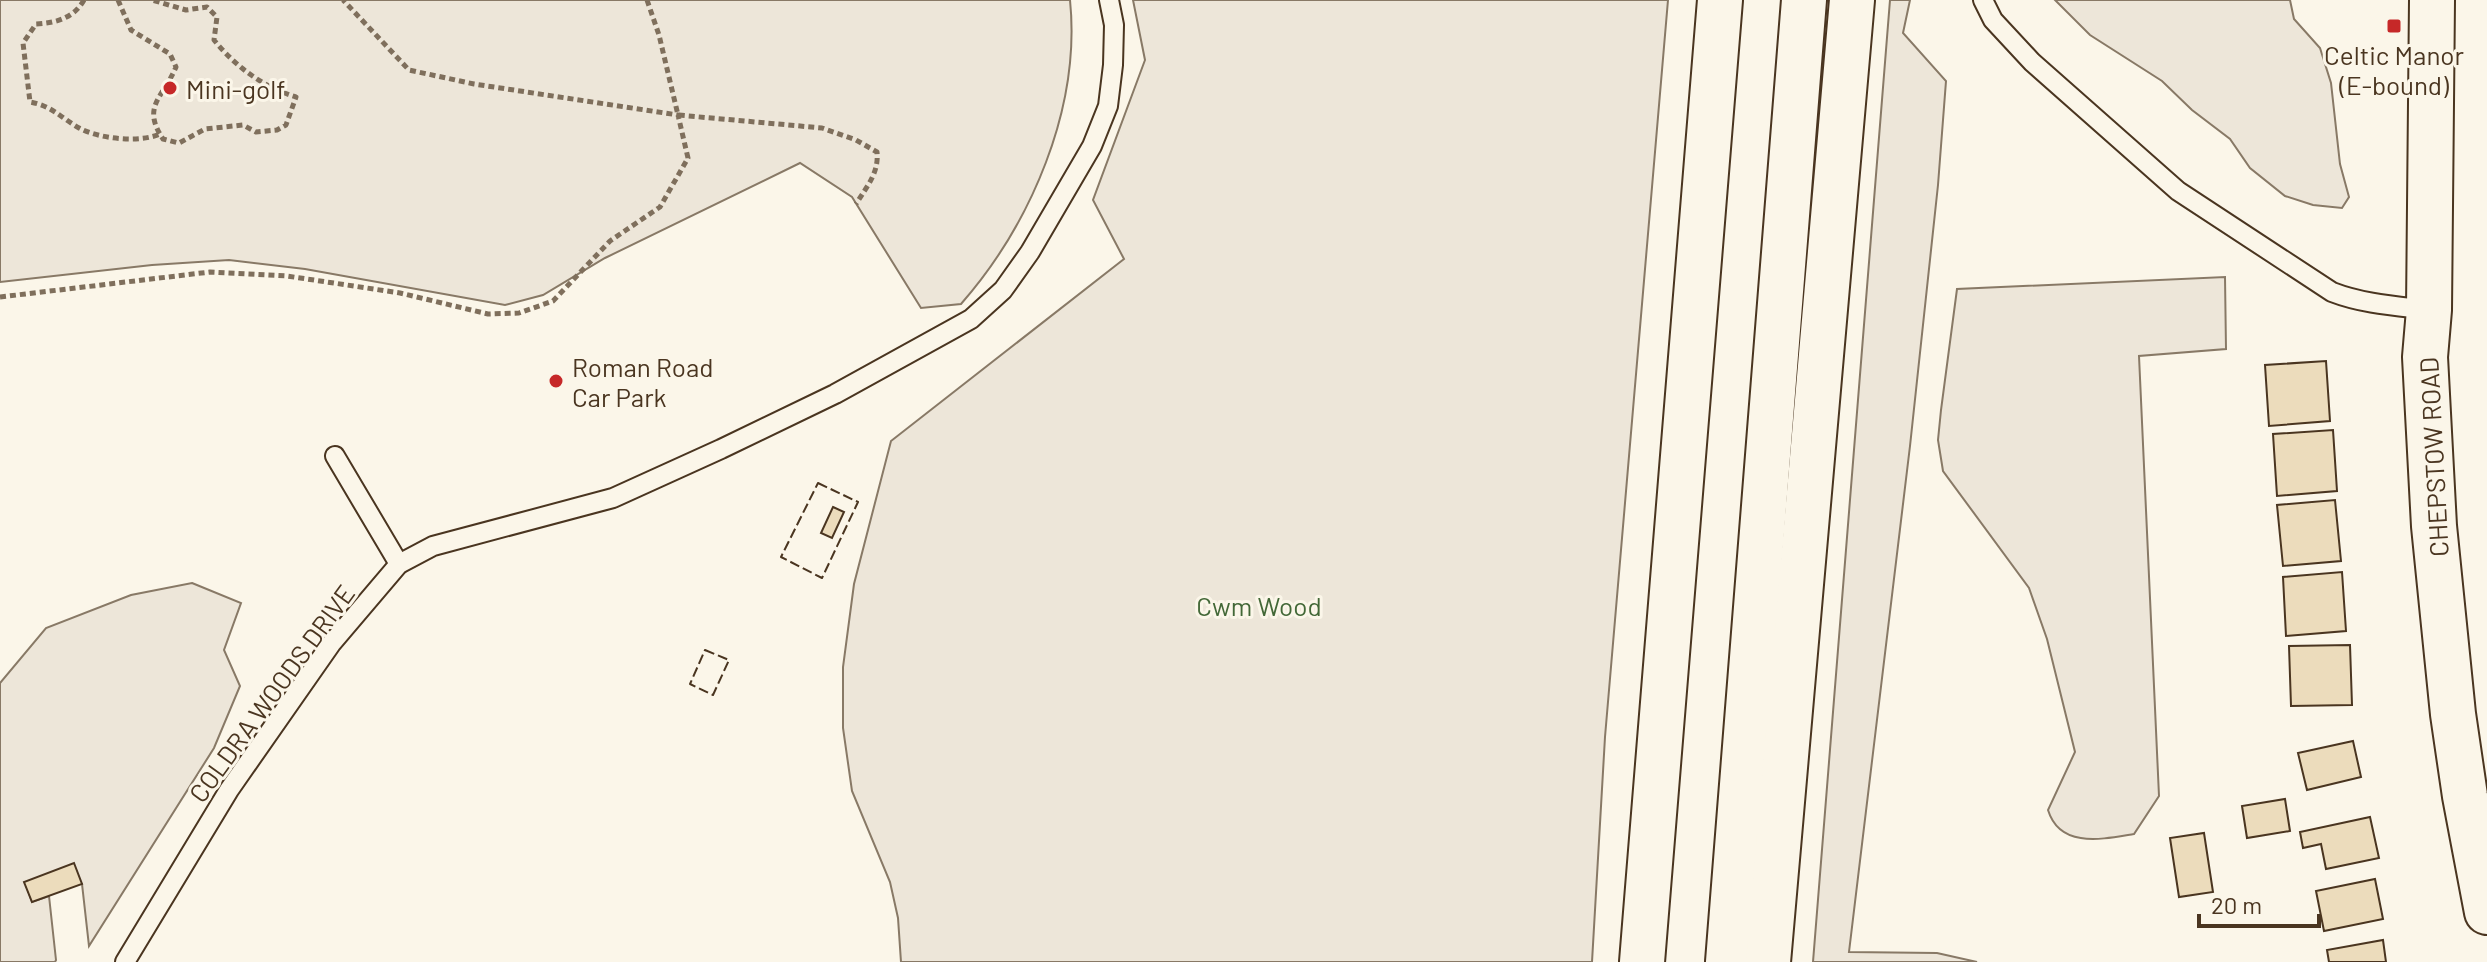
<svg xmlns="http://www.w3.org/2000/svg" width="2487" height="962" font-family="Barlow,sans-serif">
  <rect width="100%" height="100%" fill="#fbf6e9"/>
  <g fill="#ede6d9" stroke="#887966" stroke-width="2">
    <path d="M 0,0 L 1070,0 C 1081,108 1031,224 961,304 L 921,308 L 852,197 L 800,163 L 605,258 L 543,295 L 505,305 L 305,269 L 229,260 L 152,265 L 0,282 Z"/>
    <polygon points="1133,0 1668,0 1605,737 1592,962 901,962 898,918 890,882 852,791 843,728 843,667 854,584 891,441 1124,259 1093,200 1145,60"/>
    <polygon points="1890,0 1910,0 1903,33 1946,81 1938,185 1910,446 1849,952 1937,953 1977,962 1813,962"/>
    <polygon points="2055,0 2290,0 2294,19 2320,48 2331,83 2340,164 2349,197 2342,208 2313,205 2285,196 2250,168 2230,139 2192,110 2162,81 2090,35"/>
    <path d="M 2225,277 L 2226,349 L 2139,356 L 2159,796 L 2134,834 C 2103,839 2060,849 2048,810 L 2075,752 L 2047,639 L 2029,588 L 1943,471 L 1938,440 L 1941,410 L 1957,289 Z"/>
    <polygon points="192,583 241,603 224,650 240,686 214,748 89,946 82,884 25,882 32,902 49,896 56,960 55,962 0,962 0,683 46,628 131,595"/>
  </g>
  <g fill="#ecdcbc" stroke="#4a3520" stroke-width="2">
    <polygon points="2326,361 2330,421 2269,426 2265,365"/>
    <polygon points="2333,430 2337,491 2277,496 2273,434"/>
    <polygon points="2335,500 2341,561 2283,566 2277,505"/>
    <polygon points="833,507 844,512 832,538 821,533"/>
    <polygon points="2342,572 2346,631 2286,636 2283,577"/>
    <polygon points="2350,645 2352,705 2291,706 2289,646"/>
    <polygon points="2353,741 2361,777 2307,790 2298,753"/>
    <polygon points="2285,799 2290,831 2247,838 2242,806"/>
    <polygon points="2370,817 2379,858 2326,869 2321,844 2303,848 2300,832"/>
    <polygon points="2204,833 2213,892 2179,897 2170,838"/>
    <polygon points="74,863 82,884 32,902 24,882"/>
    <polygon points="2375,879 2383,919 2324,931 2316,891"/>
    <polygon points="2383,940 2386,962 2329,962 2327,950"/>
  </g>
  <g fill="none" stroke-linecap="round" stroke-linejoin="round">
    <g stroke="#4a3520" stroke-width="22">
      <g id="lane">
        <path d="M 1983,0 L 1993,20 L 2032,62 L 2178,191 L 2332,292 C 2363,304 2396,306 2429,310"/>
        <polyline points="335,456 399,564"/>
        <polyline points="125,962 229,790 331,644 399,564 433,546 613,498 721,449 835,394 971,319 1003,290 1030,252 1092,146 1108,106 1113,65 1114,25 1109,0"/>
      </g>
    </g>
    <g stroke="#4a3520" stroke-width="48">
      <polyline id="secondary" points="2432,0 2429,310 2425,357 2434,526 2453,714 2465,796 2487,912"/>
    </g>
    <g stroke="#4a3520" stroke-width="48">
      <g id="highway">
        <polyline points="1642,962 1720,0"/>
        <polyline points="1728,962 1804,0"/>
        <polyline points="1768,962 1852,0"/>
      </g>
    </g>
    <g stroke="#7f6f5c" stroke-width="5" stroke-dasharray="6 4" stroke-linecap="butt">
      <path d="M 84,0 C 74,18 56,23 36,24 L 23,43 L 30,102 C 52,106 60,117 79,128 C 99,139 140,143 160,134"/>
      <path d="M 118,0 L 131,30 L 170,54 L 176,67 C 163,98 141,106 163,139 L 179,143 L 205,129 L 243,125 L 256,132 L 277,130 L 286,125 L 296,97 C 263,87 236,67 214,40 L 217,17 L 207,7 L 186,10 L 152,0"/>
      <path d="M 647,0 L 659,35 L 678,115 L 822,128 L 856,140 L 877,152 C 879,173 867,186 856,204"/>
      <polyline points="0,297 210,272 287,276 400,293 488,314 519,313 553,301 610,241 660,207 688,158 678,115 474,84 409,70 343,0"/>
    </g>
    <use href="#lane" stroke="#fbf6e9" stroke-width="18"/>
    <use href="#secondary" stroke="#fbf6e9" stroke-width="44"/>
    <use href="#highway" stroke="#fbf6e9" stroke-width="44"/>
    <g stroke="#4a3520" stroke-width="2" stroke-dasharray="10 4" stroke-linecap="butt">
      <polygon points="818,483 858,502 822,578 781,557"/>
      <polygon points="705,650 729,660 713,695 690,684"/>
    </g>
  </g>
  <g fill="#c62828" stroke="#fbf6e9" stroke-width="3">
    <rect x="2386" y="18" width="16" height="16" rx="4"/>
    <circle cx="170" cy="88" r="8"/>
    <circle cx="556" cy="381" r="8"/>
  </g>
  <g text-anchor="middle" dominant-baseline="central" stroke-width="6" stroke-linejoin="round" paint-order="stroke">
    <g font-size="26" fill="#4a3520" stroke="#fbf6e9" text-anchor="start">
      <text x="2394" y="54" text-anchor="middle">Celtic Manor<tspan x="2394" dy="30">(E-bound)</tspan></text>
      <text x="186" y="88">Mini-golf</text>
      <text x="572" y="366">Roman Road<tspan x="572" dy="30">Car Park</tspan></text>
    </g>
    <g font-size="26" fill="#4a3520" stroke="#fbf6e9">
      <text transform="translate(2433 457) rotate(-93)">CHEPSTOW ROAD</text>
      <text transform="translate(271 693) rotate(-54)">COLDRA WOODS DRIVE</text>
    </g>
    <g font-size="26" fill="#436837" stroke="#fbf6e9">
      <text x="1259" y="605">Cwm Wood</text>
    </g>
  </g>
  <path d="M2199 914v12h120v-12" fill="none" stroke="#4a3520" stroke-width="4"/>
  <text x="2211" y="914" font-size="24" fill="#4a3520" stroke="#fbf6e9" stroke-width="6" paint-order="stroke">20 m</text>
</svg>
